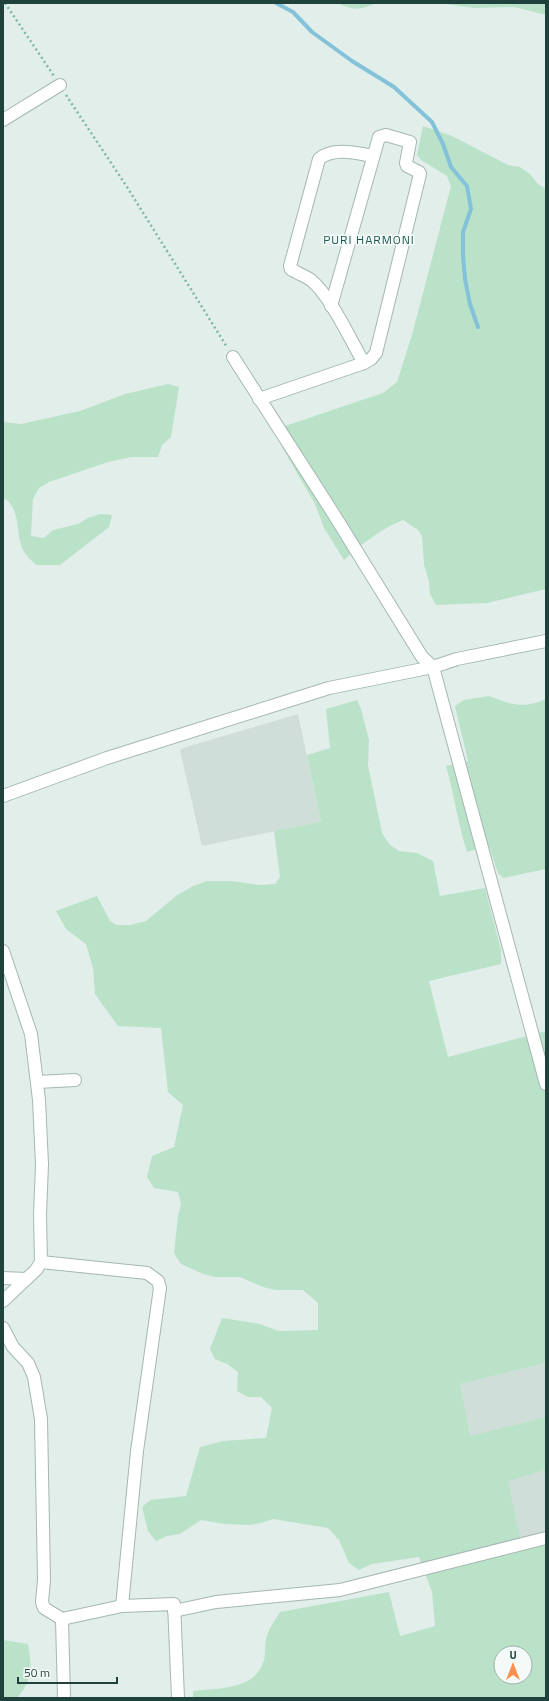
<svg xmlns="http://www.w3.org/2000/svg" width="549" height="1701" font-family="'Titillium Web',sans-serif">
  <rect width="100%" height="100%" fill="#e2eeea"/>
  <g fill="#d0ded9">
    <polygon points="298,714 321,822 202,846 180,750 186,747"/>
    <polygon points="546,1363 546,1417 469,1437 460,1384"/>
    <polygon points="546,1470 546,1545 523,1550 507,1480"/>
  </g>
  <g fill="#b9e2c9" fill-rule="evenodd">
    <path d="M 338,3 L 376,3 C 361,10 353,11 338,3 Z"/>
    <polygon points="438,3 546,3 546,15 514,7 474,8"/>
    <path d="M 423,126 L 452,136 L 508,165 L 520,167 L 530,174 L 538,184 L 546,189 L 546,589 L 487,603 L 436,605 L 430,594 L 429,582 L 424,564 L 422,536 L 418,530 L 403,520 C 380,529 362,544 344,560 L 324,528 L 315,504 L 282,447 L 294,443 L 285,426 L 383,393 L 397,382 L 412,335 L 451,186 L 447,176 L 421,160 L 417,155 Z"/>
    <path d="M 168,384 L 179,387 L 171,437 L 162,445 L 158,457 L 132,457 L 108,462 L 49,482 L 39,488 L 33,499 L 31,536 L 44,538 L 53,530 L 78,524 L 88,518 L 100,514 L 112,515 L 109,527 L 60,565 L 36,565 C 30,559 23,553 21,545 C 16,529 20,506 3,498 L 3,422 L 21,424 L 80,411 L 125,394 Z"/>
    <path d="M 489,696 C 513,705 522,709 546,699 L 546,869 L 503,878 L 498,873 L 489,846 L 467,852 C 458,824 454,794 446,766 L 468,761 L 455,706 L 464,700 Z"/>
    <path d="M 357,700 L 361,709 L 369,740 L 368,765 L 382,833 L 389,844 L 399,851 L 417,853 L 433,861 L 440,896 L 485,888 L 501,950 L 501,964 L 429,981 L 448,1057 L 546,1031 L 546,1363 L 460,1384 L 470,1436 L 546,1417 L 546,1470 L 508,1481 L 523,1550 L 546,1545 L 546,1698 L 193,1698 L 193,1691 C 218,1688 256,1690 264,1660 C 266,1653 264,1644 267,1636 C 269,1628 276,1619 280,1612 L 389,1592 L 400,1636 L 435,1626 L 432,1592 L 419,1557 L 372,1564 L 359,1570 L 349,1563 L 339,1540 L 328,1528 L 273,1519 L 261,1523 L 250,1525 L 225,1524 L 201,1520 L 180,1534 L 167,1536 L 156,1541 L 148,1531 L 142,1507 L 150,1500 L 186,1496 L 200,1447 L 223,1441 L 266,1438 L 272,1408 L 261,1397 L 248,1397 L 237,1391 L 238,1372 L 227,1364 L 215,1359 L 210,1349 L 222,1318 L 260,1324 L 278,1331 L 318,1330 L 318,1303 L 303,1290 L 275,1290 L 263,1287 L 240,1277 L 215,1277 L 203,1274 L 181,1264 L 174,1253 L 178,1216 L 181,1204 L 178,1192 L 154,1188 L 147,1177 L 152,1156 L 174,1147 L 183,1105 L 168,1092 L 161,1028 L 118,1026 L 95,994 L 93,968 L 86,944 L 66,929 L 56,911 L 97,896 L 110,921 L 117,925 L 130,925 L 146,921 L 176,896 L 193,886 L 207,881 L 231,881 L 260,885 L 275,884 L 280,877 L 274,831 L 321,822 L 307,755 L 330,748 L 326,709 ZM 501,1653 L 525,1653 L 525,1677 L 501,1677 Z"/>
    <path d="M 3,1640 L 28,1644 C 32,1667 33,1679 17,1698 L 3,1698 Z"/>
  </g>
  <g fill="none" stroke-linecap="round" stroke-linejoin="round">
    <polyline stroke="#84c2da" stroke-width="4" points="276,3 293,12 312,32 352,61 394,87 432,122 443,144 451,167 467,186 471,209 463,232 463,256 465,279 470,304 478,327"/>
    <g stroke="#a4b7b3" stroke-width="14">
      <g id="minor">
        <polyline points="3,120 60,85"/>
        <polyline points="233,357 333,513 422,657 433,667 546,1084"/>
        <path d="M 364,363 C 351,341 331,297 312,281 C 306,276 298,274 291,269 L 290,266 L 319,159 C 333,147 356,153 373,156"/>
        <polyline points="259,399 364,363 371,359 376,353 420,174 419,172 407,166 406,163 410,142 386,135 379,137 331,306"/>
        <polyline points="3,951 31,1034 39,1100 42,1164 40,1215 41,1262 36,1270 3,1301"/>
        <polyline points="37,1082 75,1080"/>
        <polyline points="41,1262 147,1273 158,1281 160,1288 137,1451 122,1606"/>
        <polyline points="3,1278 26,1279"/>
        <polyline points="3,1328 13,1347 28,1363 34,1377 41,1419 44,1580 42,1602 44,1608 62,1619 122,1606 174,1604 178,1698"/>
        <polyline points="174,1611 216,1602 340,1590 546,1538"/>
        <polyline points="62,1619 64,1698"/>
      </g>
    </g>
    <g stroke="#a4b7b3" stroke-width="14">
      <polyline id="tertiary" points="3,796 107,758 329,688 433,667 457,659 546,641"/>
    </g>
    <g stroke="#7fb6ab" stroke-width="2.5" stroke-dasharray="2 3" stroke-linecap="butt">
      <polyline points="5,3 54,76"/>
      <polyline points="66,95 127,187 227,347"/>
    </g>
    <use href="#minor" stroke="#fff" stroke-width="12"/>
    <use href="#tertiary" stroke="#fff" stroke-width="12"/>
  </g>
  <g text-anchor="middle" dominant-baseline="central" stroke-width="3.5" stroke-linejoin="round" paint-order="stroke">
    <g font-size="12" letter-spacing="1" fill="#19574f" stroke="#f3faf7">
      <text x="369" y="239">PURI HARMONI</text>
    </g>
  </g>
  <rect width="549" height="1701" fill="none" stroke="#20423d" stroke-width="8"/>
  <g transform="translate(513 1665)"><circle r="19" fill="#f3faf7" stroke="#9fb0ad"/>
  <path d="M0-3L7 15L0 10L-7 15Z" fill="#ff8f4f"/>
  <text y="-6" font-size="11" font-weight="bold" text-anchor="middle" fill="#20423d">U</text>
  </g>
  <path d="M18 1677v6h99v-6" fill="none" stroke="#20423d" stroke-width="2"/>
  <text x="24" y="1677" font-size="12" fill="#20423d" stroke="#f3faf7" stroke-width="3" paint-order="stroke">50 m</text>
</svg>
